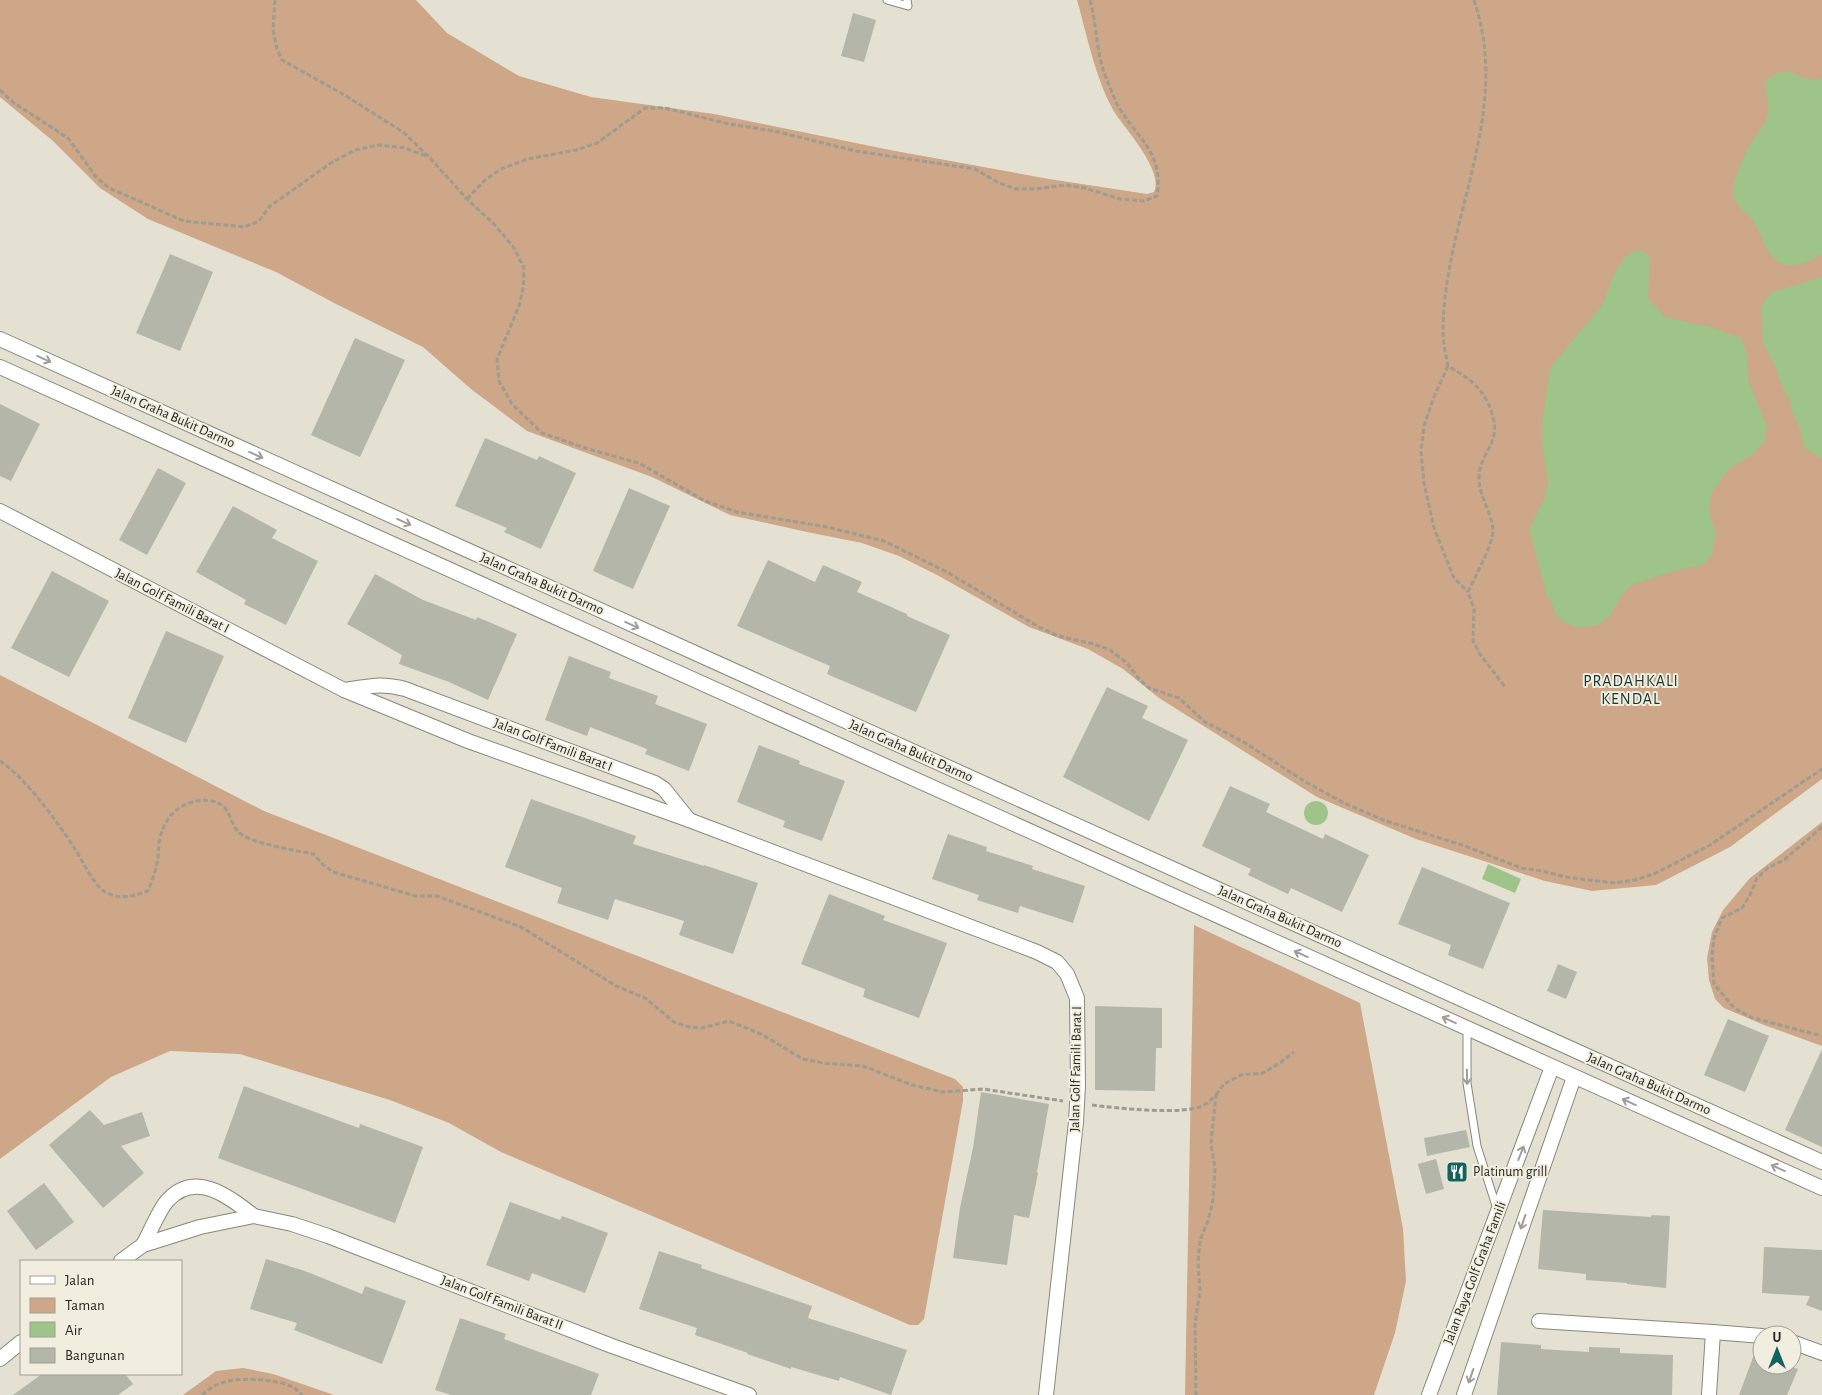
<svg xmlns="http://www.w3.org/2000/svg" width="1822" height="1395" font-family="'Alegreya Sans',sans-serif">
  <rect width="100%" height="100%" fill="#e4e1d3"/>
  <g fill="#cda787">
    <path d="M 0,0 L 416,0 L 447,33 L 519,76 L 591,97 L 714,114 L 890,150 L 1049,179 L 1147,194 L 1154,192 C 1164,172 1128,132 1117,116 C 1097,86 1087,35 1077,0 L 1822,0 L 1822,779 L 1730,847 L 1656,885 L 1592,891 L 1545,881 L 1416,839 L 1317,797 L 1159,698 L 1123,669 L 1088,649 L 1029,627 L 939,576 L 899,556 L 862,543 L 807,532 L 730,515 L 652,477 L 527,431 L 471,389 L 423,347 L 336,304 L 276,272 L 148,219 L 100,188 L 53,141 L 0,97 Z"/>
    <polygon points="0,675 264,811 955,1079 963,1087 963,1101 924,1319 918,1325 910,1325 501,1152 449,1123 390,1100 240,1054 170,1051 111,1077 0,1159"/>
    <polygon points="1822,822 1822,1046 1764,1025 1724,1008 1715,999 1709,980 1707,958 1712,932 1723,910 1750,878"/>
    <polygon points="1194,925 1360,1003 1403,1229 1406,1281 1395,1333 1374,1395 1185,1395"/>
    <polygon points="243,1368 273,1374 334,1395 183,1395 216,1371"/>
  </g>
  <g fill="#9ec489">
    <path d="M 1779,72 L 1792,72 L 1802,78 L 1816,80 L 1822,78 L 1822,254 C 1806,264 1785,273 1771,255 C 1763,245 1760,231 1753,221 C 1746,212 1731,203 1733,190 C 1735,177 1744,154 1751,143 C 1756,135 1764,127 1767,117 C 1771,105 1764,93 1766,80 Z"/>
    <polygon points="1634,251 1642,251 1650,256 1648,298 1665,317 1714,328 1741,338 1747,354 1748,380 1767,427 1764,442 1753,454 1729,469 1712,492 1709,510 1716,534 1712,554 1703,565 1677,570 1631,585 1622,595 1609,617 1598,625 1579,628 1565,623 1556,615 1551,601 1547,597 1529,529 1544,500 1548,483 1542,442 1542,425 1550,368 1603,304 1613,276 1624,258"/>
    <polygon points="1822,277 1822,459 1804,447 1799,426 1791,410 1790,401 1780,381 1777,370 1763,343 1761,308 1766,298 1773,292"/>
    <circle cx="1316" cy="813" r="12"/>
    <polygon points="1488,864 1521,879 1515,893 1482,879"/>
  </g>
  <g fill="#b3b6a8">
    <polygon points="853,13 876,20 864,62 841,56"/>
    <polygon points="170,254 213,272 180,351 136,333"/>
    <polygon points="355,338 405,360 360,457 311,435"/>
    <polygon points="0,404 40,424 11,481 0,476"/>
    <polygon points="485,438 537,460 539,456 576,473 541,549 504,532 507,528 455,506"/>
    <polygon points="158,468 186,483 147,555 119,540"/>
    <polygon points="629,488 670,506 633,589 593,571"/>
    <polygon points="233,506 277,530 272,538 318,561 286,625 244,604 246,600 196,572"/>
    <polygon points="768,560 815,582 823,565 862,582 857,592 907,614 907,616 950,635 916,712 827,674 830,666 737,626"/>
    <polygon points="52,571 109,601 69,677 11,648"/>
    <polygon points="375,574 423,600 476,620 477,617 517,634 488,700 449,682 399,664 402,655 347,624"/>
    <polygon points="166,631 224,656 186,743 128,718"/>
    <polygon points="569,656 611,672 609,678 658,696 655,704 707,724 689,771 645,754 647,749 590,727 587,736 545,720"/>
    <polygon points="1107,687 1148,706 1142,718 1188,740 1149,821 1063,777"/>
    <polygon points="759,745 800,761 799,764 845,781 822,841 783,827 785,821 737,802"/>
    <polygon points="1230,786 1270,804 1266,812 1323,839 1325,834 1369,855 1342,912 1291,888 1288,894 1248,875 1251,869 1202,846"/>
    <polygon points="531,799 636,836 633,844 704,866 704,865 758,883 733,954 679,935 684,921 615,899 608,920 557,903 562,888 505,867"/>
    <polygon points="948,834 987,847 986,851 1033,866 1032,869 1085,886 1073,923 1020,906 1018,913 977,900 979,895 932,879"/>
    <polygon points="1422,867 1510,903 1483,969 1448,955 1451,945 1398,924"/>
    <polygon points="829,894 885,916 883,920 947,943 919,1018 863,997 865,989 801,964"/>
    <polygon points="1558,964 1577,972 1566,999 1547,991"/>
    <polygon points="1095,1006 1162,1008 1162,1048 1156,1048 1155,1091 1095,1090"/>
    <polygon points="1728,1019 1769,1036 1745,1092 1704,1075"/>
    <polygon points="1822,1049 1822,1147 1785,1130"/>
    <polygon points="244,1086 359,1128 360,1124 423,1147 395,1223 218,1158"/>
    <polygon points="981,1092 1049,1104 1037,1172 1038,1173 1029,1218 1014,1215 1007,1265 953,1258 960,1208 973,1148"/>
    <polygon points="90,1110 104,1125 142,1112 150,1136 121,1146 144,1173 103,1208 49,1145"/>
    <polygon points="1466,1130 1470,1147 1427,1156 1424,1138"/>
    <polygon points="1436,1159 1444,1189 1426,1194 1418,1164"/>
    <polygon points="44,1183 74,1222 36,1250 7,1211"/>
    <polygon points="510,1202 560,1220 562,1216 608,1233 585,1293 532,1273 529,1281 486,1265"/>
    <polygon points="1543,1210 1651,1217 1652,1215 1670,1216 1666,1288 1627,1284 1627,1283 1586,1280 1586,1274 1538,1269"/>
    <polygon points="1764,1247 1822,1250 1822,1311 1806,1305 1810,1296 1762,1293"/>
    <polygon points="659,1251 702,1265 701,1268 812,1306 808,1318 907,1350 891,1395 840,1377 839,1381 791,1367 791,1369 747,1354 748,1353 695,1335 697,1328 639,1309"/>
    <polygon points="266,1259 305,1271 362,1294 365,1286 406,1301 382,1364 294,1330 297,1323 250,1309"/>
    <polygon points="460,1318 506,1334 504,1339 599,1374 591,1395 451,1395 435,1390"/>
    <polygon points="1501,1342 1541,1345 1541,1349 1589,1352 1589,1347 1620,1348 1620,1353 1673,1355 1672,1395 1497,1395"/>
    <polygon points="1758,1344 1762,1345 1762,1365 1787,1365 1798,1369 1787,1395 1739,1395"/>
    <polygon points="42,1374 125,1374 133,1384 118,1395 13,1395"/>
  </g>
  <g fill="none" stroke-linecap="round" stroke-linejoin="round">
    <g stroke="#8a877a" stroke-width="9">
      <g id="service">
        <polyline points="887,0 908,6 907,0"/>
        <polyline points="1467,1029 1467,1083 1477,1146 1497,1209"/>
      </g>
    </g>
    <g stroke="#8a877a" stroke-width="16">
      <g id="minor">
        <polyline points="0,339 1822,1162"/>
        <polyline points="0,367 1822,1188"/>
        <polyline points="0,511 344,690 468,741 689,820 1037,952 1057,962 1067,974 1077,998 1078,1085 1076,1122 1046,1395"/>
        <path d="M 345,690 C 368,686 382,683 405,689 L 655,783 L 664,789 L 689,820"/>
        <path d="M 143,1245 C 150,1233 159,1209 168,1200 C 196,1170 229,1197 254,1216"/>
        <polyline points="121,1261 143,1245 200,1227 254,1216 292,1224 328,1236 612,1346 749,1395"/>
        <polyline points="1539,1321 1713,1332 1762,1336"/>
        <polyline points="1792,1342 1822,1353"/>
        <polyline points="0,1359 21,1342"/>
        <polyline points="1429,1395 1552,1067"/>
        <polyline points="1464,1395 1574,1077"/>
        <polyline points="1709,1395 1713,1332"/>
      </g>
    </g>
    <g stroke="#9e9b90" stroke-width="3" stroke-dasharray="5 2.5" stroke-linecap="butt">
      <polyline points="275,0 273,30 277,49 282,60 341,93 403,132 429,157 467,199 494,224 514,248 524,268 523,289 519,306 497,359 499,381 512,404 542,433 588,449 639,463 705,501 737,512 827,527 884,541 947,572 1039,627 1058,636 1094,644 1110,650 1126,662 1140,680 1149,688 1179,698 1205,722 1242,741 1304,781 1342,802 1383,820 1465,846 1521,868 1542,871 1565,877 1614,883 1635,880 1656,873 1710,845 1822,769"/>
      <path d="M 1474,0 C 1513,115 1443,219 1443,332 C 1443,343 1446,355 1448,366 C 1456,371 1466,376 1473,383 C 1486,394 1497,417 1494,435 C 1491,449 1479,460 1479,478 C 1479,496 1491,511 1493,529 C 1495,540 1474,579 1468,592 L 1474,609 L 1473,641 L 1480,654 L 1505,687"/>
      <polyline points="0,90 14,103 68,138 96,177 109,188 184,221 245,227 259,221 270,206 331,163 355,150 379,145 405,148 426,156"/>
      <path d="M 467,199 L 485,180 L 501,169 L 528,159 L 576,150 L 597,143 L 645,108 L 665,108 L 729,124 L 774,131 L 856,151 L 975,169 L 999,183 L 1016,189 L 1037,189 L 1065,185 L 1085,188 L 1120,199 L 1144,201 L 1157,196 C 1164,151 1136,138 1117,104 C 1113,95 1109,85 1105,75 C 1096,51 1097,25 1090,0"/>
      <polyline points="1448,366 1433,399 1424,426 1421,452 1424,483 1434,528 1454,578 1468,592"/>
      <path d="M 0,761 C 26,778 58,823 75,849 C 83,861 94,887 107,893 C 122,900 133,896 148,891 C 152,881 156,870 158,859 C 159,848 158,839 163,829 C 165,824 169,816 173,813 C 185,801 212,794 225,808 C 232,817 232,830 244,836 C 258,844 297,851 314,854 L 321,863 L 333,872 L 416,896 L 437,896 L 521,927 L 616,986 L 645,998 L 674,1022 L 689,1027 L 702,1028 L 729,1021 L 761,1034 L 803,1059 L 823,1063 L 863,1066 L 912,1085 L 943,1092 L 983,1089 L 1063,1101"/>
      <polyline points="1822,827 1784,860 1768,868 1757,878 1750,895 1742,908 1722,918 1714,938 1712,955 1714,984 1734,1008 1753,1018 1822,1036"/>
      <polyline points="1216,1095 1224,1084 1241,1075 1263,1073 1280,1063 1294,1052"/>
      <path d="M 1092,1105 C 1115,1108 1185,1116 1204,1105 C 1208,1103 1212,1099 1216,1095 L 1211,1143 L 1215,1169 L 1213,1200 L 1208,1221 L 1200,1240 L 1198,1263 L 1200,1291 L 1195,1323 L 1196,1395"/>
      <path d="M 202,1395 C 207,1391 213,1386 219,1384 C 235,1376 277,1379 293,1387 C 296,1389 299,1392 302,1395"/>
    </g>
    <use href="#service" stroke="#fff" stroke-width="7"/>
    <use href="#minor" stroke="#fff" stroke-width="14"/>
  </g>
  <defs><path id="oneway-shaft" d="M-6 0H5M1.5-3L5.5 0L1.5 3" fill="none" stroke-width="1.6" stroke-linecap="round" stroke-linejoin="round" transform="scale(1.25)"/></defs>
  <g stroke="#9e9d9b">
    <use href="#oneway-shaft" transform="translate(44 359) rotate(24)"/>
    <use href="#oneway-shaft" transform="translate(256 455) rotate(24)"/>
    <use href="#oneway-shaft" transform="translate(404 522) rotate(24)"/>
    <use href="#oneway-shaft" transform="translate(632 625) rotate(24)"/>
    <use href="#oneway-shaft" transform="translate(1301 954) rotate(-156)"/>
    <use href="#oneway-shaft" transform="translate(1449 1020) rotate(-156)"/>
    <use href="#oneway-shaft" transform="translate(1467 1077) rotate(89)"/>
    <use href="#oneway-shaft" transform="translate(1629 1102) rotate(-156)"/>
    <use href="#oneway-shaft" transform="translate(1521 1153) rotate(-69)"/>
    <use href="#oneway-shaft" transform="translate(1778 1168) rotate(-156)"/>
    <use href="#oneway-shaft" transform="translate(1523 1222) rotate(109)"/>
    <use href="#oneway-shaft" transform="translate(1471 1376) rotate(109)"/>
  </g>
  <defs>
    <g id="restaurant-square" transform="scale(1.125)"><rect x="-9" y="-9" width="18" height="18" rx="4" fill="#14625e" stroke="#f1eee0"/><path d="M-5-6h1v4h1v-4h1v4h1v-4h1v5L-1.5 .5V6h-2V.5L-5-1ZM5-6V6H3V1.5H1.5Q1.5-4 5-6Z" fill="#fff"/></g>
  </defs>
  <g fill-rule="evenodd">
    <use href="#restaurant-square" x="1457" y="1172"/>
  </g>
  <g text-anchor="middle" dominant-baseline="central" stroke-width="4" stroke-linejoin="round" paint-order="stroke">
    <g font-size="14" fill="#272620" stroke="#f1eee0">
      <text transform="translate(173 417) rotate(24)">Jalan Graha Bukit Darmo</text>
      <text transform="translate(542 584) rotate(24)">Jalan Graha Bukit Darmo</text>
      <text transform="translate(172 601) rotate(27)">Jalan Golf Famili Barat I</text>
      <text transform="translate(553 745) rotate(21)">Jalan Golf Famili Barat I</text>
      <text transform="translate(911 751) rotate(24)">Jalan Graha Bukit Darmo</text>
      <text transform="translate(1280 917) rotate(24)">Jalan Graha Bukit Darmo</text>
      <text transform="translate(1076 1069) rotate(-89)">Jalan Golf Famili Barat I</text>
      <text transform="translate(1649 1084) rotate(24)">Jalan Graha Bukit Darmo</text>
      <text transform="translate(1475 1273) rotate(-69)">Jalan Raya Golf Graha Famili</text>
      <text transform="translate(502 1303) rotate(21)">Jalan Golf Famili Barat II</text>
    </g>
    <g font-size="14" fill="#272620" stroke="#f1eee0" text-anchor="start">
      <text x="1473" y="1172">Platinum grill</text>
    </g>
    <g font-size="16" letter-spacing="1" fill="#153734" stroke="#f1eee0">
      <text x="1631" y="681">PRADAHKALI<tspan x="1631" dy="18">KENDAL</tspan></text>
    </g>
  </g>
  <rect x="20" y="1260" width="162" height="115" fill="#f1eee0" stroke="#a09e93"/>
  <rect x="30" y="1276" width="25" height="8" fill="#ffffff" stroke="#a09e93"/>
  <text x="65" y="1285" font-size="15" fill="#272620">Jalan</text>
  <rect x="30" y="1298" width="25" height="15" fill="#cda787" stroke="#a09e93"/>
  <text x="65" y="1310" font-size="15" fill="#272620">Taman</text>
  <rect x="30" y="1322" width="25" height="15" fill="#9ec489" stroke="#a09e93"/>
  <text x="65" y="1335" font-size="15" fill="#272620">Air</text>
  <rect x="30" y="1348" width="25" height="15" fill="#b3b6a8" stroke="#a09e93"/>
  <text x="65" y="1360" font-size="15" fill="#272620">Bangunan</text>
  <g transform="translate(1777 1350)"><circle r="24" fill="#f1eee0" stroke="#a09e93"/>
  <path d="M0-4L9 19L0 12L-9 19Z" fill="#14625e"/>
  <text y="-8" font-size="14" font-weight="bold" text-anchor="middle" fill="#272620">U</text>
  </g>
</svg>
